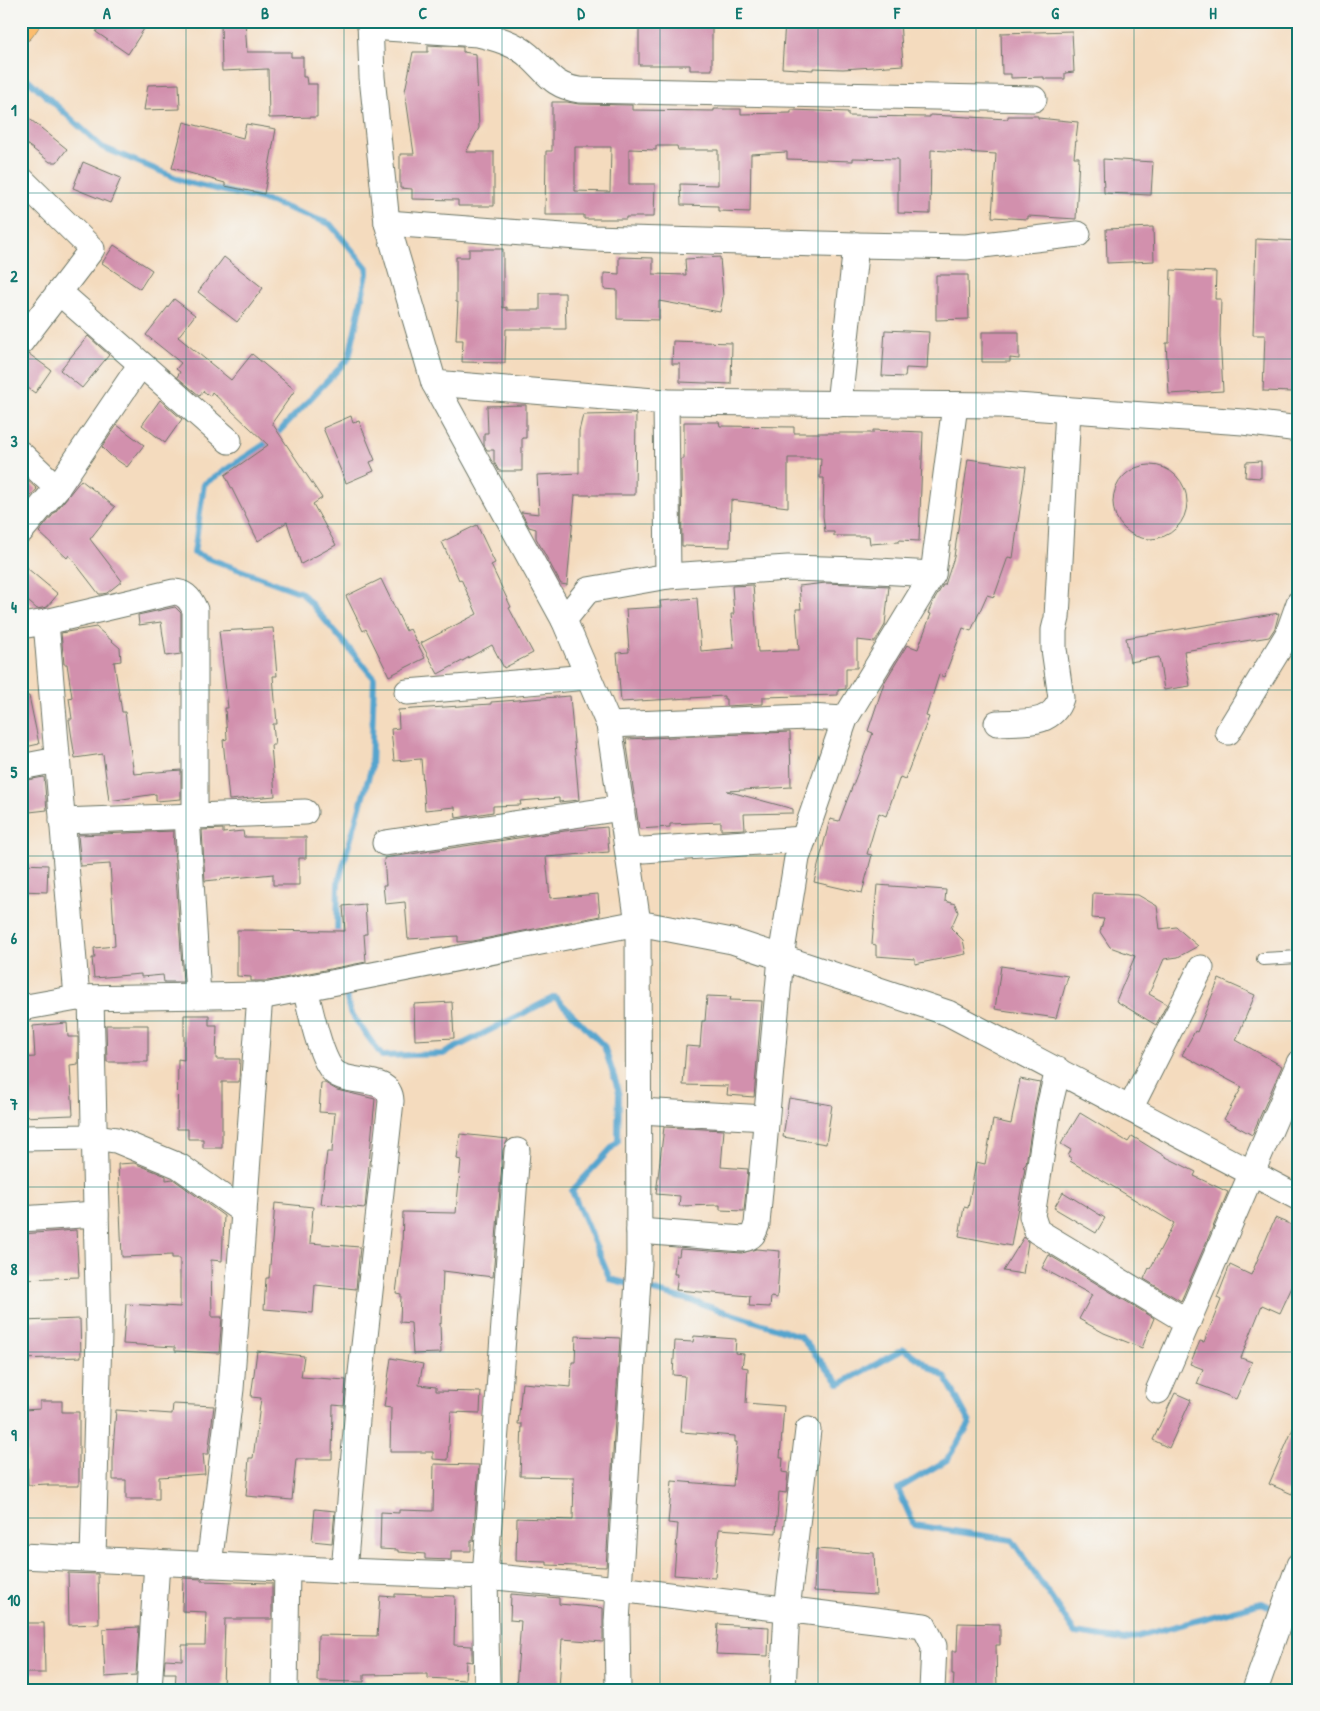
<svg xmlns="http://www.w3.org/2000/svg" width="1320" height="1711" font-family="'Patrick Hand',sans-serif">
  <rect width="100%" height="100%" fill="#f6f6f2"/>
  <filter id="ink" filterUnits="userSpaceOnUse"><feTurbulence type="fractalNoise" baseFrequency=".02" numOctaves="2"/><feDisplacementMap in="SourceGraphic" scale="10" xChannelSelector="R" yChannelSelector="G"/><feConvolveMatrix kernelMatrix="1 2 1 2 8 2 1 2 1" color-interpolation-filters="sRGB"/></filter>
  <filter id="wash" filterUnits="userSpaceOnUse"><feTurbulence type="fractalNoise" baseFrequency=".0096" numOctaves="4" result="noise"/><feDisplacementMap in="SourceGraphic" scale="20" xChannelSelector="R" yChannelSelector="G"/><feGaussianBlur stdDeviation="1.12" result="paint"/><feColorMatrix in="noise" values="0 0 0 0 0 0 0 0 0 0 0 0 0 0 0 0 0 1.4 0 .05"/><feComposite in="paint" operator="in"/></filter>
  <g filter="url(#wash)">
    <rect width="100%" height="100%" fill="#f4dbbe"/>
    <g fill="none" stroke-linecap="round" stroke-linejoin="round">
      <g stroke="#54a4ce" stroke-width="6">
        <polyline points="21,73 102,147 186,182 271,202 330,224 368,269 349,358 271,440 204,484 194,553 302,593 374,678 371,769 338,883 337,938"/>
        <polyline points="344,985 350,1012 382,1056 443,1054 555,997 604,1046 619,1092 618,1141 572,1191 610,1279 633,1285"/>
        <polyline points="642,1288 689,1300 800,1336 840,1384 904,1349 946,1378 970,1423 947,1460 898,1489 914,1525 1012,1540 1075,1633 1125,1640 1262,1603 1277,1610"/>
        <polyline points="1286,1614 1299,1620"/>
      </g>
    </g>
    <g id="blocks">
      <g fill="#d290ad" fill-rule="evenodd">
        <polygon points="103,21 149,21 128,54 96,32"/>
        <polygon points="221,21 245,21 247,52 291,52 291,57 303,57 303,77 306,77 307,84 317,84 317,117 269,118 268,69 222,71"/>
        <polygon points="785,21 900,21 903,65 843,69 813,68 813,70 782,68"/>
        <polygon points="690,23 712,23 712,70 690,70 690,65 639,65 639,24 690,25"/>
        <polygon points="1072,31 1074,72 1065,73 1065,79 1044,79 1044,77 1011,78 1011,74 1002,74 1001,33"/>
        <polygon points="428,45 463,47 463,52 476,54 479,128 466,152 494,152 494,206 458,206 458,200 412,199 412,189 400,188 400,154 414,154 405,91 413,52 428,52"/>
        <polygon points="179,84 180,109 144,110 148,85"/>
        <path d="M 552,102 L 567,102 L 579,104 L 632,105 L 632,110 L 714,111 L 714,109 L 741,109 L 741,114 L 791,113 L 791,110 L 848,112 L 848,116 L 930,117 L 930,115 L 1008,119 L 1008,116 L 1038,116 L 1038,118 L 1078,122 L 1074,157 L 1079,157 L 1076,219 L 1028,216 L 1028,219 L 992,217 L 996,154 L 931,150 L 930,214 L 898,213 L 898,159 L 853,158 L 853,161 L 787,159 L 787,152 L 751,154 L 750,212 L 718,211 L 718,206 L 681,205 L 680,184 L 718,185 L 718,150 L 678,150 L 677,146 L 656,146 L 656,150 L 629,149 L 629,184 L 655,184 L 654,217 L 626,217 L 626,219 L 584,219 L 584,215 L 545,215 L 546,151 L 552,151 ZM 575,147 L 611,147 L 610,192 L 575,191 Z"/>
        <polygon points="21,112 67,149 57,162 50,162 21,140"/>
        <polygon points="184,122 243,138 246,124 276,129 264,194 225,186 225,183 172,168"/>
        <polygon points="1103,159 1153,162 1151,195 1104,193"/>
        <polygon points="83,162 121,178 110,203 73,188"/>
        <polygon points="1153,227 1154,261 1107,263 1106,229"/>
        <polygon points="1256,239 1299,241 1299,300 1296,299 1293,392 1263,391 1265,335 1253,335"/>
        <polygon points="114,245 152,270 140,289 102,263"/>
        <polygon points="469,249 503,249 503,308 507,307 507,310 540,310 540,293 565,293 566,329 506,329 505,363 462,362 463,340 456,340 458,302 456,302 456,257 469,257"/>
        <polygon points="224,257 263,288 237,322 198,292"/>
        <polygon points="619,257 653,258 653,274 686,275 685,259 720,257 723,297 720,312 659,301 659,320 617,319 617,290 604,289 604,273 619,274"/>
        <polygon points="1171,270 1216,272 1215,299 1221,299 1220,336 1223,391 1169,394 1166,343 1169,343"/>
        <polygon points="936,275 968,275 969,319 936,320"/>
        <polygon points="174,299 195,315 178,337 231,380 252,354 295,390 272,423 322,498 313,504 336,545 301,564 287,522 258,541 225,475 268,445 212,392 210,396 203,391 200,396 177,377 180,372 176,369 181,363 146,335"/>
        <polygon points="885,330 929,332 927,369 906,368 905,377 882,376"/>
        <polygon points="982,332 1019,332 1019,359 1010,358 1010,362 982,362"/>
        <polygon points="88,336 109,355 82,388 60,370"/>
        <polygon points="673,341 732,343 731,384 680,382 680,364 672,364"/>
        <polygon points="29,354 51,370 35,393 21,383 21,363"/>
        <polygon points="160,400 182,419 165,443 142,425"/>
        <polygon points="526,405 526,438 522,438 522,471 499,471 494,462 494,450 487,450 484,445 484,433 488,433 487,406"/>
        <polygon points="636,414 635,495 575,495 567,585 561,584 536,538 536,529 529,527 521,512 539,514 537,475 579,473 579,431 583,415"/>
        <polygon points="351,416 353,423 359,421 375,460 370,462 374,471 346,483 323,428"/>
        <polygon points="684,422 719,422 720,426 794,427 794,433 873,433 873,430 923,432 919,541 899,540 899,542 870,544 869,536 834,536 834,532 825,532 823,516 824,478 820,478 821,458 788,458 788,507 731,500 730,547 682,546 681,459 684,459"/>
        <polygon points="117,425 144,445 127,467 111,456 102,447"/>
        <polygon points="968,459 1026,467 1013,558 1008,557 994,597 987,595 971,631 963,628 944,677 939,675 926,716 929,717 905,779 900,777 886,816 879,813 867,854 872,855 862,893 814,882 830,819 839,821 873,733 868,731 884,683 907,645 918,649 931,614 928,613 932,604 943,585 945,585 954,557"/>
        <polygon points="1261,461 1261,478 1245,477 1246,462"/>
        <circle cx="1150" cy="502" r="37"/>
        <polygon points="21,474 37,489 24,504 21,502"/>
        <polygon points="81,480 115,507 90,539 122,581 107,593 102,594 99,594 69,555 67,558 39,532"/>
        <polygon points="477,525 495,563 491,565 511,607 509,608 533,653 504,668 492,645 438,674 421,643 477,614 461,579 459,580 442,542"/>
        <polygon points="21,563 58,594 47,607 37,609 21,595"/>
        <polygon points="381,579 406,631 410,629 425,658 389,676 366,629 363,631 346,596"/>
        <polygon points="826,583 889,586 885,625 875,642 857,640 857,668 846,668 846,689 838,690 838,695 763,697 763,704 726,706 726,699 724,699 724,696 621,702 617,653 629,652 626,609 661,607 660,601 697,598 701,651 734,648 731,614 734,614 732,586 753,585 758,652 788,651 788,650 799,650 796,609 801,609 799,586"/>
        <polygon points="175,607 181,613 181,654 166,656 161,622 139,625 138,615"/>
        <polygon points="1279,613 1275,628 1269,637 1184,651 1190,686 1164,690 1159,657 1130,662 1126,638"/>
        <polygon points="96,627 120,648 121,661 114,662 122,712 125,712 134,774 181,770 181,799 156,801 156,794 109,801 103,754 75,758 69,719 72,719 69,698 72,697 67,664 64,664 61,633"/>
        <polygon points="273,628 277,676 273,676 277,724 273,724 275,745 271,745 275,796 229,800 223,740 227,739 225,708 228,708 219,631"/>
        <polygon points="21,696 29,696 39,744 21,748"/>
        <polygon points="570,696 579,800 559,802 559,798 520,801 521,805 493,806 493,812 456,818 455,807 425,810 421,759 394,761 391,729 399,728 398,710 491,704 491,702"/>
        <polygon points="790,732 791,787 727,791 793,809 793,813 744,814 745,829 721,830 721,822 670,824 670,827 639,829 626,739"/>
        <polygon points="44,777 47,810 21,813 21,781"/>
        <polygon points="607,827 609,852 546,857 550,898 598,894 600,916 473,941 458,942 458,936 408,939 405,902 385,904 383,885 386,885 384,858 565,831"/>
        <polygon points="223,829 223,833 243,831 244,837 306,837 306,858 299,858 299,885 273,885 273,874 205,881 202,830"/>
        <polygon points="173,831 183,982 164,982 163,975 141,977 141,974 94,978 92,958 95,958 94,948 115,946 110,864 81,866 78,835"/>
        <polygon points="21,864 48,865 47,892 21,891"/>
        <polygon points="877,885 946,890 945,901 955,904 958,912 951,928 963,940 966,954 915,964 915,959 876,956 876,945 872,944"/>
        <polygon points="1093,893 1138,895 1157,906 1160,929 1176,927 1198,946 1178,957 1164,959 1149,994 1167,1004 1156,1025 1116,1001 1135,956 1110,947 1100,932 1104,919 1092,918"/>
        <polygon points="365,904 367,934 364,934 366,962 268,981 251,981 251,977 237,976 237,930 345,931 343,906"/>
        <polygon points="1001,966 1068,976 1056,1018 995,1009"/>
        <polygon points="1219,979 1255,995 1236,1040 1282,1066 1252,1135 1224,1119 1242,1087 1182,1055 1195,1031 1197,1032"/>
        <polygon points="707,996 731,997 730,1000 762,1001 754,1097 727,1095 728,1086 683,1085 686,1046 700,1047 702,1021 705,1021"/>
        <polygon points="452,1002 454,1038 415,1040 414,1004"/>
        <polygon points="184,1015 209,1015 209,1025 217,1025 216,1059 240,1059 239,1082 222,1082 222,1148 203,1148 203,1139 188,1139 188,1129 177,1129 178,1059 184,1060"/>
        <polygon points="67,1023 68,1037 78,1037 78,1064 70,1065 73,1115 21,1117 21,1058 35,1057 33,1026"/>
        <polygon points="106,1025 148,1025 148,1062 107,1062"/>
        <polygon points="1020,1079 1040,1083 1035,1105 1026,1164 1023,1167 1025,1168 1011,1246 959,1236 964,1207 968,1208 976,1162 985,1164 993,1120 1011,1124"/>
        <polygon points="321,1083 325,1083 337,1090 375,1099 365,1208 321,1204 327,1152 332,1152 335,1113 319,1112"/>
        <polygon points="789,1098 832,1105 826,1144 783,1137"/>
        <polygon points="1080,1113 1128,1142 1132,1136 1166,1157 1196,1172 1194,1176 1228,1192 1181,1301 1144,1279 1149,1268 1150,1269 1174,1223 1070,1161 1072,1159 1068,1156 1071,1150 1061,1144"/>
        <polygon points="664,1127 724,1130 721,1167 748,1169 744,1211 720,1210 720,1205 679,1206 680,1196 656,1194"/>
        <polygon points="460,1134 508,1139 503,1150 493,1277 443,1271 441,1324 440,1323 441,1353 413,1354 411,1323 400,1322 401,1294 396,1293 402,1247 403,1212 456,1213 461,1160 457,1159"/>
        <polygon points="134,1163 166,1176 166,1180 173,1179 224,1216 222,1261 211,1260 212,1317 222,1317 219,1353 175,1351 175,1347 123,1344 126,1304 180,1307 180,1258 172,1258 172,1255 122,1257 118,1164"/>
        <polygon points="1063,1192 1105,1218 1096,1233 1054,1208"/>
        <polygon points="275,1203 313,1207 310,1243 360,1247 356,1289 315,1285 313,1313 264,1309 266,1278 269,1278"/>
        <polygon points="1275,1218 1299,1228 1299,1272 1280,1313 1262,1305 1241,1358 1252,1362 1236,1399 1197,1384 1203,1369 1190,1364 1200,1341 1204,1342 1221,1300 1217,1298 1230,1265 1251,1275"/>
        <polygon points="76,1230 79,1277 21,1279 21,1234"/>
        <polygon points="1024,1237 1028,1242 1023,1274 1003,1271"/>
        <polygon points="680,1249 742,1253 756,1249 780,1251 777,1298 771,1297 770,1307 749,1306 750,1296 676,1290 678,1274 674,1274 676,1256 679,1256"/>
        <polygon points="1049,1255 1154,1318 1142,1348 1104,1333 1079,1319 1092,1295 1042,1268"/>
        <polygon points="80,1319 81,1357 21,1359 21,1321"/>
        <polygon points="576,1336 620,1338 606,1567 547,1565 547,1562 516,1561 517,1518 573,1520 574,1477 520,1476 522,1424 518,1424 522,1383 571,1387 572,1362 575,1362"/>
        <polygon points="694,1336 736,1339 735,1353 744,1354 742,1367 748,1368 746,1403 784,1406 780,1458 783,1458 782,1472 788,1473 786,1493 779,1492 776,1533 719,1529 715,1578 674,1575 678,1524 668,1523 672,1481 733,1486 737,1442 735,1442 735,1436 681,1432 685,1376 673,1375 675,1341 693,1342"/>
        <polygon points="257,1351 304,1356 301,1377 346,1380 344,1406 333,1405 332,1459 296,1459 292,1500 246,1496 249,1458 253,1458 261,1398 251,1397"/>
        <polygon points="391,1358 423,1364 419,1385 436,1387 436,1391 481,1392 480,1413 451,1412 448,1460 433,1459 433,1452 390,1452 391,1408 384,1407"/>
        <polygon points="1175,1393 1191,1400 1169,1448 1153,1440"/>
        <polygon points="40,1401 62,1401 62,1412 79,1412 79,1486 48,1486 48,1484 28,1485 27,1446 24,1446 23,1410 40,1409"/>
        <polygon points="173,1404 214,1406 208,1454 203,1454 205,1474 159,1477 159,1499 126,1499 126,1480 113,1480 113,1450 116,1410 172,1414"/>
        <polygon points="1299,1415 1299,1478 1292,1494 1269,1484"/>
        <polygon points="434,1464 479,1465 473,1541 471,1541 471,1551 451,1551 451,1560 425,1559 425,1554 398,1552 398,1550 380,1549 381,1512 399,1513 399,1510 433,1511"/>
        <polygon points="315,1509 335,1511 332,1543 312,1541"/>
        <polygon points="816,1549 874,1553 876,1595 814,1591"/>
        <polygon points="68,1573 98,1574 99,1624 69,1625"/>
        <polygon points="183,1578 202,1579 202,1581 272,1583 272,1619 225,1619 223,1690 175,1690 176,1673 164,1673 165,1659 182,1660 182,1645 205,1645 206,1612 182,1611"/>
        <polygon points="395,1594 455,1596 454,1645 472,1646 472,1662 466,1661 465,1680 427,1678 427,1674 364,1675 364,1682 317,1681 318,1635 377,1636 380,1596 395,1597"/>
        <polygon points="511,1594 559,1598 559,1604 603,1608 603,1642 562,1639 559,1690 516,1688 521,1621 510,1620"/>
        <polygon points="21,1623 44,1623 45,1673 21,1673"/>
        <polygon points="958,1623 1000,1624 1000,1645 996,1645 997,1690 953,1690 954,1674 952,1674 952,1651 957,1651"/>
        <polygon points="718,1624 769,1627 768,1656 716,1654"/>
        <polygon points="139,1627 136,1675 105,1677 103,1629"/>
      </g>
    </g>
  </g>
  <g filter="url(#ink)">
    <use href="#blocks" fill-opacity="0" stroke="#6a7464" stroke-width="1"/>
    <g fill="none" stroke-linecap="round" stroke-linejoin="round">
      <g stroke="#6a7464" stroke-width="14">
        <polyline id="service" points="1263,959 1299,957"/>
      </g>
      <g stroke="#6a7464" stroke-width="27">
        <g id="minor">
          <polyline points="370,21 372,77 387,223 434,383 666,402 668,576 588,590 564,620 609,725 638,923 732,941 948,1013 1299,1198"/>
          <path d="M 370,27 L 478,34 C 495,38 514,43 528,55 C 548,72 550,85 579,90 L 1034,99"/>
          <polyline points="21,179 92,249 21,342"/>
          <polyline points="387,223 591,238 856,245 966,247 1078,234"/>
          <polyline points="59,292 229,441"/>
          <polyline points="434,383 564,620"/>
          <polyline points="666,402 1001,405 1243,422 1299,429"/>
          <polyline points="839,404 856,245"/>
          <polyline points="21,454 57,488"/>
          <polyline points="21,531 57,488 141,364"/>
          <polyline points="668,576 788,568 860,570 933,574"/>
          <path d="M 46,622 L 174,592 C 185,592 191,600 195,610 L 195,816"/>
          <polyline points="21,626 46,622 77,998"/>
          <polyline points="407,692 588,677"/>
          <path d="M 997,723 C 1022,721 1052,727 1061,698 L 1054,649 L 1054,630 L 1057,618 L 1068,410"/>
          <polyline points="609,725 808,717 845,719"/>
          <polyline points="1228,732 1288,634 1299,603"/>
          <polyline points="21,767 57,760"/>
          <polyline points="187,816 198,996"/>
          <polyline points="62,821 305,812"/>
          <polyline points="385,843 622,808"/>
          <polyline points="629,851 804,839"/>
          <path d="M 305,988 C 310,1008 320,1059 334,1072 C 350,1086 390,1074 391,1101 L 361,1373 L 344,1571"/>
          <polyline points="91,998 99,1334 93,1558"/>
          <polyline points="21,1008 77,998 270,995 638,923 639,1263 617,1622 618,1690"/>
          <polyline points="1058,1070 1049,1107 1032,1216 1037,1231 1188,1322"/>
          <polyline points="1130,1109 1201,968"/>
          <polyline points="639,1111 766,1118"/>
          <polyline points="21,1138 94,1137 116,1140 179,1166 244,1212"/>
          <polyline points="21,1219 96,1214"/>
          <path d="M 639,1231 L 743,1239 C 753,1237 754,1233 757,1224 L 781,957 L 797,858 L 845,719 L 933,574 L 955,405"/>
          <polyline points="1158,1391 1299,1063"/>
          <polyline points="21,1556 344,1571 485,1576 517,1151"/>
          <polyline points="209,1565 231,1389 260,995"/>
          <polyline points="149,1690 157,1562"/>
          <polyline points="285,1690 287,1568"/>
          <polyline points="487,1690 485,1576 619,1589 924,1626 934,1646 932,1690"/>
          <polyline points="783,1690 787,1610 808,1430"/>
          <polyline points="1255,1690 1299,1565"/>
        </g>
      </g>
      <g stroke="#6a7464" stroke-width="29">
        <polyline id="trunk" points="21,28 26,21"/>
      </g>
      <use href="#service" stroke="#fff" stroke-width="12"/>
      <use href="#minor" stroke="#fff" stroke-width="25"/>
      <use href="#trunk" stroke="#fbbd6e" stroke-width="28"/>
    </g>
  </g>
  <path fill="none" stroke="#0f766e" stroke-width="1" stroke-opacity="0.55" d="M 186,21 L 186,1690M 344,21 L 344,1690M 502,21 L 502,1690M 660,21 L 660,1690M 818,21 L 818,1690M 976,21 L 976,1690M 1134,21 L 1134,1690M 21,193 L 1299,193M 21,359 L 1299,359M 21,524 L 1299,524M 21,690 L 1299,690M 21,856 L 1299,856M 21,1021 L 1299,1021M 21,1187 L 1299,1187M 21,1352 L 1299,1352M 21,1518 L 1299,1518"/>
  <rect width="1320" height="1711" fill="none" stroke="#f6f6f2" stroke-width="55"/>
  <rect x="28" y="28" width="1264" height="1656" fill="none" stroke="#0f766e" stroke-width="2"/>
  <g font-size="16" text-anchor="middle" font-weight="bold" fill="#0f766e">
    <text x="107" y="19">A</text>
    <text x="265" y="19">B</text>
    <text x="423" y="19">C</text>
    <text x="581" y="19">D</text>
    <text x="739" y="19">E</text>
    <text x="897" y="19">F</text>
    <text x="1055" y="19">G</text>
    <text x="1213" y="19">H</text>
    <text x="14" y="116">1</text>
    <text x="14" y="282">2</text>
    <text x="14" y="447">3</text>
    <text x="14" y="613">4</text>
    <text x="14" y="778">5</text>
    <text x="14" y="944">6</text>
    <text x="14" y="1110">7</text>
    <text x="14" y="1275">8</text>
    <text x="14" y="1441">9</text>
    <text x="14" y="1606">10</text>
  </g>
</svg>
